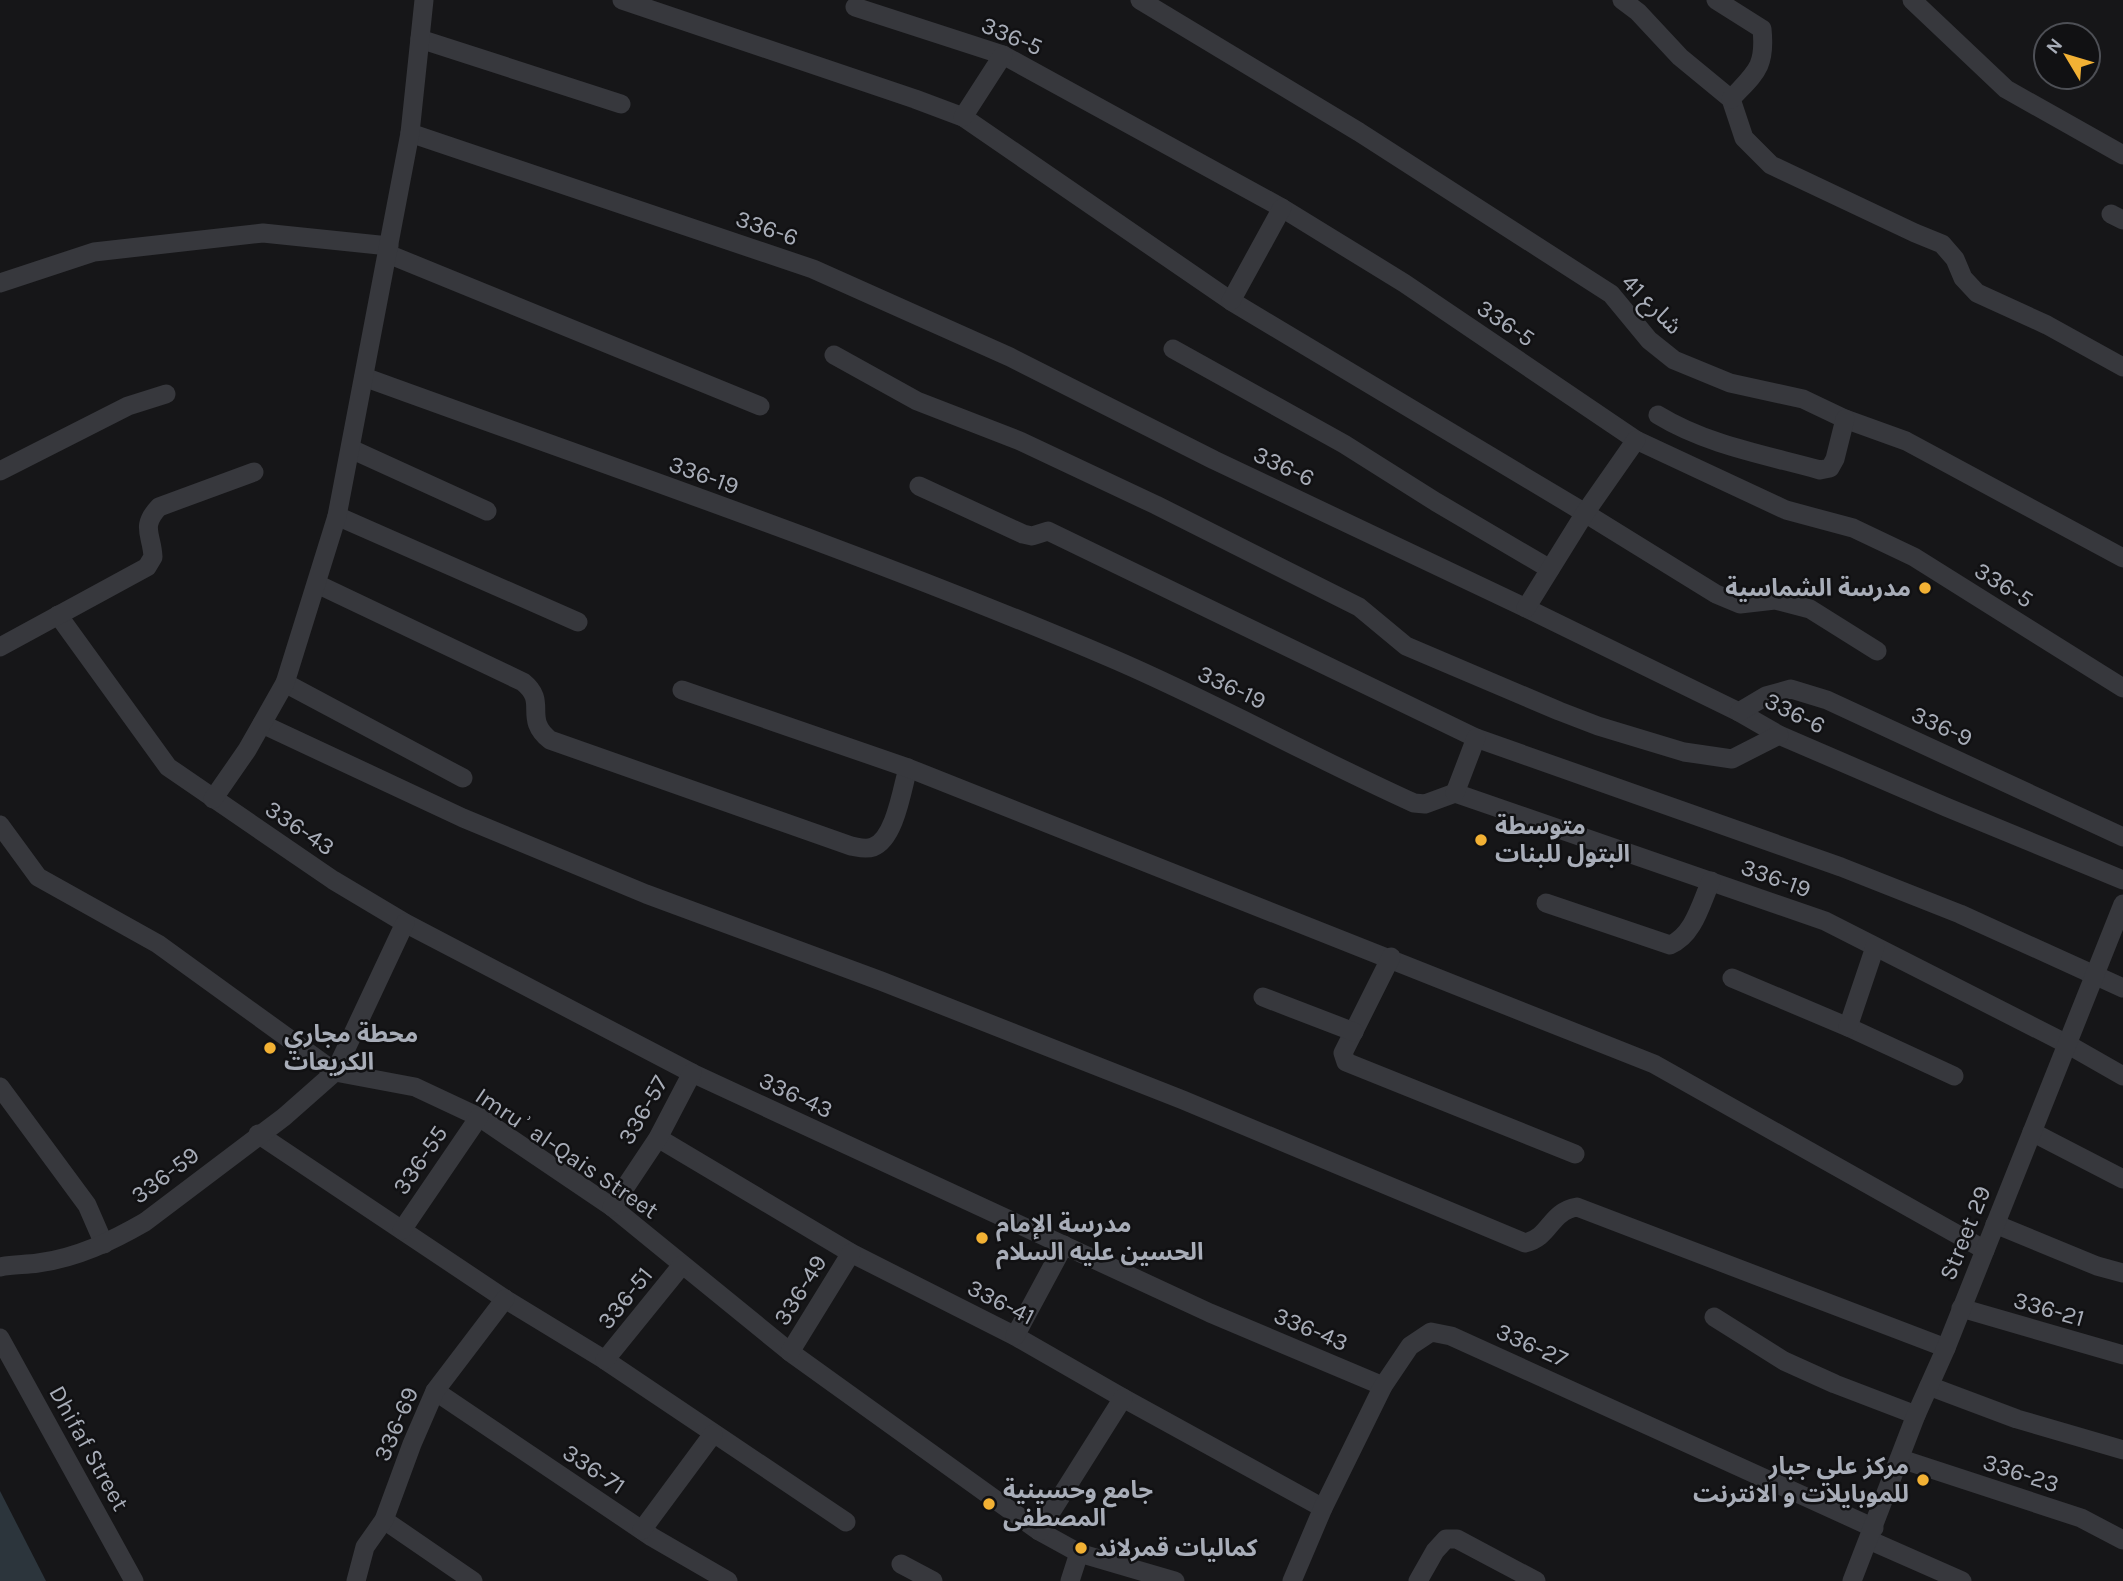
<svg xmlns="http://www.w3.org/2000/svg" width="2123" height="1581" font-family="Karla,'Noto Sans Arabic',sans-serif">
  <rect width="100%" height="100%" fill="#161618"/>
  <polygon fill="#2c353c" points="0,1491 46,1581 0,1581"/>
  <g fill="none" stroke-linecap="round" stroke-linejoin="round">
    <g stroke="#37383d" stroke-width="19">
      <polyline points="622,0 915,99 963,117 1231,301 1585,513 1716,594 1740,604 1775,600 1810,609 1877,651"/>
      <polyline points="1140,0 1359,132 1611,294 1649,340 1674,360 1730,383 1803,399 1845,419 1906,441 2123,558"/>
      <polyline points="1622,0 1638,12 1680,57 1731,99 1744,138 1771,165 1915,233 1942,244 1955,259 1963,278 1977,293 2047,325 2123,367"/>
      <path d="M 1716,0 L 1762,29 C 1766,68 1755,73 1731,99"/>
      <polyline points="1912,0 2006,89 2123,155"/>
      <polyline points="855,7 1003,55 1282,208 1404,283 1636,440 1786,510 1853,528 1914,557 2123,688"/>
      <polyline points="420,39 621,104"/>
      <polyline points="963,117 1003,55"/>
      <polyline points="410,133 813,269 1010,357 1214,460 1526,608 1739,712 1779,735 1946,807 2123,880"/>
      <polyline points="2111,214 2123,220"/>
      <polyline points="388,254 760,406"/>
      <polyline points="0,283 94,252 263,233 389,246"/>
      <polyline points="1231,301 1282,208"/>
      <polyline points="1173,349 1344,444 1436,502 1550,569"/>
      <polyline points="834,355 917,401 1020,441 1156,505 1359,607 1406,646 1559,711 1598,726 1684,752 1732,759 1779,735"/>
      <path d="M 364,377 C 614,468 867,554 1111,658 C 1214,702 1312,757 1414,803 L 1425,804 L 1455,793 L 1825,921 L 2067,1044 L 2123,1076"/>
      <path d="M 1658,415 C 1707,445 1766,455 1820,470 L 1830,468 L 1835,459 L 1845,419"/>
      <polyline points="351,449 487,511"/>
      <polyline points="0,471 128,406 166,394"/>
      <polyline points="919,486 1023,534 1032,536 1048,531 1476,738 1841,867 1960,914 2123,988"/>
      <polyline points="337,516 578,622"/>
      <path d="M 317,584 L 523,682 C 549,703 522,717 550,740 L 851,846 C 858,847 865,850 873,847 C 895,839 902,789 908,768"/>
      <polyline points="1526,608 1585,513 1636,440"/>
      <polyline points="58,615 168,767 333,880 405,923 692,1073 1210,1313 1383,1386"/>
      <path d="M 0,647 L 147,567 L 153,557 C 152,534 140,527 159,507 L 254,472"/>
      <polyline points="285,683 463,778"/>
      <polyline points="682,690 908,768 1654,1064 1985,1250"/>
      <polyline points="1739,712 1766,696 1791,689 1827,700 2123,837"/>
      <path d="M 262,724 L 463,818 L 646,894 L 881,981 L 1183,1100 L 1525,1243 C 1551,1237 1549,1212 1577,1207 L 1946,1348"/>
      <polyline points="1455,793 1476,738"/>
      <polyline points="213,799 247,750 285,683 337,516 410,133 424,0"/>
      <polyline points="0,825 38,877 158,944 335,1072 415,1087 479,1117 612,1207 790,1352 1039,1531 1079,1553 1175,1581"/>
      <path d="M 1546,903 L 1670,945 C 1694,935 1701,903 1711,881"/>
      <polyline points="1391,957 1343,1053 1346,1062 1575,1154"/>
      <polyline points="1732,978 1848,1027 1954,1076"/>
      <polyline points="1263,997 1354,1032"/>
      <polyline points="1848,1027 1875,947"/>
      <polyline points="0,1087 87,1205 104,1244"/>
      <polyline points="2032,1132 2123,1179"/>
      <polyline points="258,1134 505,1299 605,1360 846,1522"/>
      <polyline points="658,1138 851,1253 1015,1336 1123,1398 1323,1508"/>
      <polyline points="612,1207 658,1138 692,1073"/>
      <polyline points="1995,1224 2097,1266 2123,1273"/>
      <polyline points="402,1230 479,1117"/>
      <path d="M 0,1267 C 12,1264 25,1265 38,1263 C 77,1258 112,1241 145,1222 L 284,1117 L 335,1072 L 405,923"/>
      <polyline points="1961,1308 2123,1355"/>
      <polyline points="1714,1317 1784,1361 1835,1384 1916,1415"/>
      <polyline points="1015,1336 1064,1245"/>
      <polyline points="0,1338 134,1581"/>
      <polyline points="790,1352 851,1253"/>
      <polyline points="605,1360 682,1265"/>
      <polyline points="1929,1386 2017,1419 2123,1450"/>
      <polyline points="435,1391 652,1537 728,1581"/>
      <polyline points="1901,1459 2081,1518 2123,1540"/>
      <polyline points="384,1520 473,1581"/>
      <polyline points="642,1530 713,1434"/>
      <polyline points="1039,1531 1123,1398"/>
      <polyline points="1869,1540 1962,1581"/>
      <polyline points="901,1564 933,1581"/>
      <polyline points="356,1581 365,1547 384,1520 412,1444 435,1391 505,1299"/>
      <polyline points="1070,1581 1079,1553"/>
      <polyline points="1292,1581 1323,1508 1383,1386 1410,1346 1431,1332 1451,1336 1874,1528"/>
      <polyline points="1418,1581 1435,1551 1446,1539 1457,1539 1536,1581"/>
      <polyline points="1852,1581 1916,1415 1946,1348 2123,904"/>
    </g>
  </g>
  <g fill="#f2b134" stroke="#111113" stroke-width="2.5">
    <circle cx="1925" cy="588" r="7"/>
    <circle cx="1481" cy="840" r="7"/>
    <circle cx="270" cy="1048" r="7"/>
    <circle cx="982" cy="1238" r="7"/>
    <circle cx="1923" cy="1480" r="7"/>
    <circle cx="989" cy="1504" r="7"/>
    <circle cx="1081" cy="1548" r="7"/>
  </g>
  <g text-anchor="middle" dominant-baseline="central" stroke-width="5" stroke-linejoin="round" paint-order="stroke">
    <g font-size="24" fill="#a8adb8" stroke="#111113">
      <text transform="translate(1012 36) rotate(23)">336-5</text>
      <text transform="translate(767 228) rotate(19)">336-6</text>
      <text transform="translate(1652 304) rotate(45)">شارع 41</text>
      <text transform="translate(1506 323) rotate(34)">336-5</text>
      <text transform="translate(1284 466) rotate(25)">336-6</text>
      <text transform="translate(704 475) rotate(20)">336-19</text>
      <text transform="translate(2004 585) rotate(32)">336-5</text>
      <text transform="translate(1232 687) rotate(25)">336-19</text>
      <text transform="translate(1795 713) rotate(26)">336-6</text>
      <text transform="translate(1942 726) rotate(25)">336-9</text>
      <text transform="translate(300 828) rotate(34)">336-43</text>
      <text transform="translate(1776 878) rotate(20)">336-19</text>
      <text transform="translate(796 1095) rotate(25)">336-43</text>
      <text transform="translate(643 1110) rotate(-60)">336-57</text>
      <text transform="translate(567 1153) rotate(34)">Imruʾ al-Qais Street</text>
      <text transform="translate(420 1160) rotate(-56)">336-55</text>
      <text transform="translate(165 1175) rotate(-37)">336-59</text>
      <text transform="translate(1965 1233) rotate(-68)">Street 29</text>
      <text transform="translate(800 1290) rotate(-58)">336-49</text>
      <text transform="translate(625 1298) rotate(-51)">336-51</text>
      <text transform="translate(1001 1302) rotate(27)">336-41</text>
      <text transform="translate(2049 1309) rotate(16)">336-21</text>
      <text transform="translate(1311 1329) rotate(23)">336-43</text>
      <text transform="translate(1532 1345) rotate(24)">336-27</text>
      <text transform="translate(396 1424) rotate(-67)">336-69</text>
      <text transform="translate(89 1448) rotate(61)">Dhifaf Street</text>
      <text transform="translate(594 1469) rotate(34)">336-71</text>
      <text transform="translate(2021 1473) rotate(18)">336-23</text>
    </g>
    <g font-size="24" font-weight="bold" fill="#a8adb8" stroke="#111113" text-anchor="start">
      <text x="1911" y="588" text-anchor="end">مدرسة الشماسية</text>
      <text x="1495" y="826">متوسطة<tspan x="1495" dy="28">البتول للبنات</tspan></text>
      <text x="284" y="1034">محطة مجاري<tspan x="284" dy="28">الكريعات</tspan></text>
      <text x="996" y="1224">مدرسة الإمام<tspan x="996" dy="28">الحسين عليه السلام</tspan></text>
      <text x="1909" y="1466" text-anchor="end">مركز علي جبار<tspan x="1909" dy="28">للموبايلات و الانترنت</tspan></text>
      <text x="1003" y="1490">جامع وحسينية<tspan x="1003" dy="28">المصطفى</tspan></text>
      <text x="1095" y="1548">كماليات قمرلاند</text>
    </g>
  </g>
  <g transform="translate(2067 56) rotate(308)"><circle r="33" fill="#111113" stroke="#4d4f55" stroke-width="2"/>
  <path d="M0-5L12 26L0 18L-12 26Z" fill="#f2b134"/>
  <text y="-10" font-size="19" font-weight="bold" text-anchor="middle" fill="#a8adb8">N</text>
  </g>
</svg>
